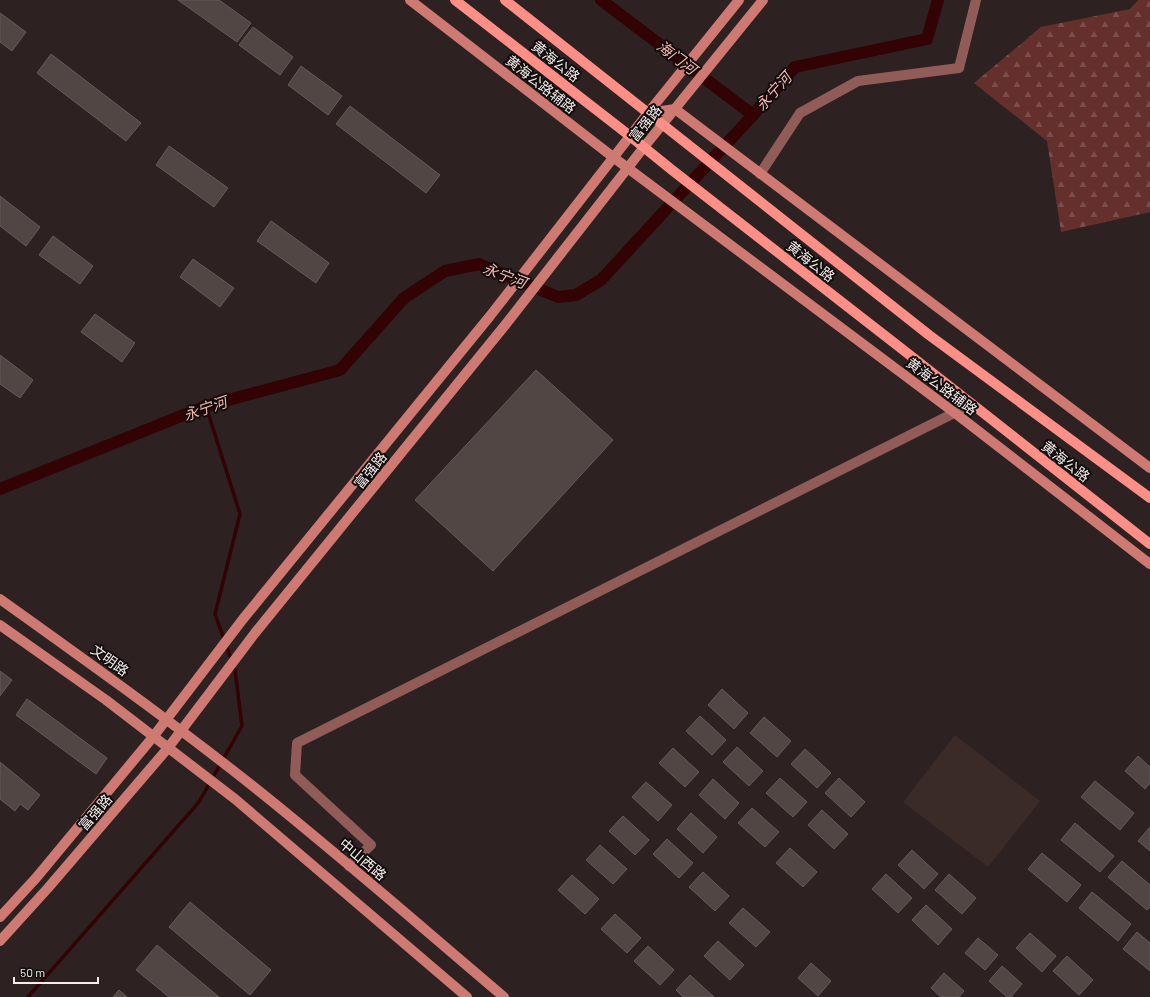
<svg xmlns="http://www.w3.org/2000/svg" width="1150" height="997" font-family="Barlow,'Noto Sans SC',sans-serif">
  <defs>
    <pattern id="forest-firs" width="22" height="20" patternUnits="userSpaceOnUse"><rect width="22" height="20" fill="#652f2c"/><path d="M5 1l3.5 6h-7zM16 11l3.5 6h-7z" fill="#7c4d4b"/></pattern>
  </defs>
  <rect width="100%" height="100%" fill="#2d2221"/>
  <polygon fill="#3a2a28" points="955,735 1040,801 988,867 903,802"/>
  <polygon fill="url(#forest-firs)" points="1138,0 1150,0 1150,212 1061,232 1047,141 974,83 1041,27 1130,9"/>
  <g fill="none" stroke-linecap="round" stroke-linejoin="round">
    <polyline stroke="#320204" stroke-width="3.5" points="28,997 199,802 242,726 235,670 215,614 240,514 206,406"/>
    <g stroke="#320204" stroke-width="12">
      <polyline points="601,0 753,115"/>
      <polyline points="0,489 206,406 340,370 404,298 445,271 479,264 558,297 576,295 601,280 753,115 795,67 927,39 938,0"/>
    </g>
  </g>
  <g fill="#524645" stroke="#675b5a">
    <polygon points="178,0 219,0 251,23 237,42"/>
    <polygon points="0,13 26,32 12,51 0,42"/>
    <polygon points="253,27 293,57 280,75 239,45"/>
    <polygon points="51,54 141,123 126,141 37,73"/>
    <polygon points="301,66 342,96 328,115 288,85"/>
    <polygon points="350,106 440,175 426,193 336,124"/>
    <polygon points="169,146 228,188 214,207 156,165"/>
    <polygon points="0,196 40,227 26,246 0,226"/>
    <polygon points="271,221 329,263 316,283 257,241"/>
    <polygon points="53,236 93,266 80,284 39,255"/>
    <polygon points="193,259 234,288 220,307 180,277"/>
    <polygon points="95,314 135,343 122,362 81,332"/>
    <polygon points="0,355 33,380 20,398 0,384"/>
    <polygon points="536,370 613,440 493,571 415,500"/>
    <polygon points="0,671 12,680 0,696"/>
    <polygon points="722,689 748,713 734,729 708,705"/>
    <polygon points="27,699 107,758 96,774 16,715"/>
    <polygon points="700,716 726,740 712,755 686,731"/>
    <polygon points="764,717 791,741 777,757 750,733"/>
    <polygon points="737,747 763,771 749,786 723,762"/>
    <polygon points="673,748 699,772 685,787 659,763"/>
    <polygon points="805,749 831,773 817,788 791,764"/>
    <polygon points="1138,756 1150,767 1150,783 1145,789 1125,771"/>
    <polygon points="0,762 40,795 28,810 20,804 15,811 0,799"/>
    <polygon points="780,778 807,802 793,817 766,793"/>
    <polygon points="839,778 865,802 851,817 825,793"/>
    <polygon points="713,779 739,803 725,819 699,795"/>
    <polygon points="1095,781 1134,813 1120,830 1081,797"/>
    <polygon points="646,782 672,805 658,821 632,797"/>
    <polygon points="752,808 779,832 765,847 738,823"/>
    <polygon points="822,810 848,834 834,849 808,825"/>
    <polygon points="691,813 717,837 703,853 677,829"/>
    <polygon points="623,816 649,840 635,855 609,831"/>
    <polygon points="1075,823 1114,856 1100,872 1061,840"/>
    <polygon points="1150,827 1150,851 1138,841"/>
    <polygon points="667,839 693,863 679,878 653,854"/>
    <polygon points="600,845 627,869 613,884 586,860"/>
    <polygon points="790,848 817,872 803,887 776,863"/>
    <polygon points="912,850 938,874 924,889 898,865"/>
    <polygon points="1042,853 1081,885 1067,902 1028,869"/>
    <polygon points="1122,861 1150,885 1150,907 1147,910 1108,877"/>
    <polygon points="703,872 729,896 715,911 689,887"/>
    <polygon points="886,874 912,898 898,913 872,889"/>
    <polygon points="949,874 976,898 962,914 935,890"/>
    <polygon points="572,875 599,899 585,914 558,890"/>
    <polygon points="1092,892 1131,924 1118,941 1079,908"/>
    <polygon points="190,902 271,970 250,995 169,927"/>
    <polygon points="926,905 952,929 938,945 912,920"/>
    <polygon points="743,908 770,932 756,947 729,923"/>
    <polygon points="615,914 641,938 627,953 601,929"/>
    <polygon points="1137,932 1150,943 1150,971 1123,949"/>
    <polygon points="1030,933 1056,956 1042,972 1016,948"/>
    <polygon points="978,938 998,955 985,970 965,953"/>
    <polygon points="718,941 744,965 730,980 704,956"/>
    <polygon points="157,945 219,997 169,997 136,970"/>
    <polygon points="648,946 674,970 660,985 634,961"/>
    <polygon points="1067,956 1093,980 1079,995 1053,971"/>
    <polygon points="811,963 831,981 818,996 798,978"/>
    <polygon points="1002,966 1022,984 1011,997 1007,997 989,981"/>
    <polygon points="944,973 964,991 959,997 941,997 931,988"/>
    <polygon points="690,975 714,997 683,997 676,990"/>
    <polygon points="119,990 127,997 113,997"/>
  </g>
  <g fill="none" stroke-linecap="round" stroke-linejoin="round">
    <g stroke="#915c57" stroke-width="10">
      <polyline points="760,174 800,113 858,81 959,68 976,0"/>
      <polyline points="349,866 371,845 295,775 297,743 972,404"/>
    </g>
    <g stroke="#ce7972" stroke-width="10">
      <polyline points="410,0 613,157 955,413 1150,564"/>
      <polyline points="648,113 675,109 1150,468"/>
      <path d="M 0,599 C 84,659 168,719 249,783 C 336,852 419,925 504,997"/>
      <polyline points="0,625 106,700 235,799 467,997"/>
      <polyline points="0,917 36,878 153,737 243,619 490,316 648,113 739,0"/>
      <polyline points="0,941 48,888 168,748 255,633 506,324 644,147 763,0"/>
    </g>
    <g stroke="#fd8f87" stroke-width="10">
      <polyline points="455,0 630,136 672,170 902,349 1150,544"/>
      <polyline points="505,0 929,335 1150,498"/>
    </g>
  </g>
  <g text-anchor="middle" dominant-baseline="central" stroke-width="4" stroke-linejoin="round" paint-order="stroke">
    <g font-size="14" fill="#f5eeed" stroke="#120d0d">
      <text transform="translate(556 61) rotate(38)">黄海公路</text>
      <text transform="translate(541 84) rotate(38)">黄海公路辅路</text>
      <text transform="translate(645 123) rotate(-51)">富强路</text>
      <text transform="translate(811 261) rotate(38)">黄海公路</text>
      <text transform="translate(942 386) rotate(37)">黄海公路辅路</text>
      <text transform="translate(1066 461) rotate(38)">黄海公路</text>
      <text transform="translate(370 470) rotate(-51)">富强路</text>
      <text transform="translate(110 660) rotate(36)">文明路</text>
      <text transform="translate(95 812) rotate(-49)">富强路</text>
      <text transform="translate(363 859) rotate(40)">中山西路</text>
    </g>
    <g font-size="15" font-style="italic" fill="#f7b6b0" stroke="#120d0d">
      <text transform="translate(677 57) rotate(37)">海门河</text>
      <text transform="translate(773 91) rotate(-48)">永宁河</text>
      <text transform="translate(505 275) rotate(21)">永宁河</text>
      <text transform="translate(205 408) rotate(-19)">永宁河</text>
    </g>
  </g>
  <path d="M14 977v6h84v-6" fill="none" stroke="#f5eeed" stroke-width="2"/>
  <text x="20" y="977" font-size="12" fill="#f5eeed" stroke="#120d0d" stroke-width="3" paint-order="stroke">50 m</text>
</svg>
